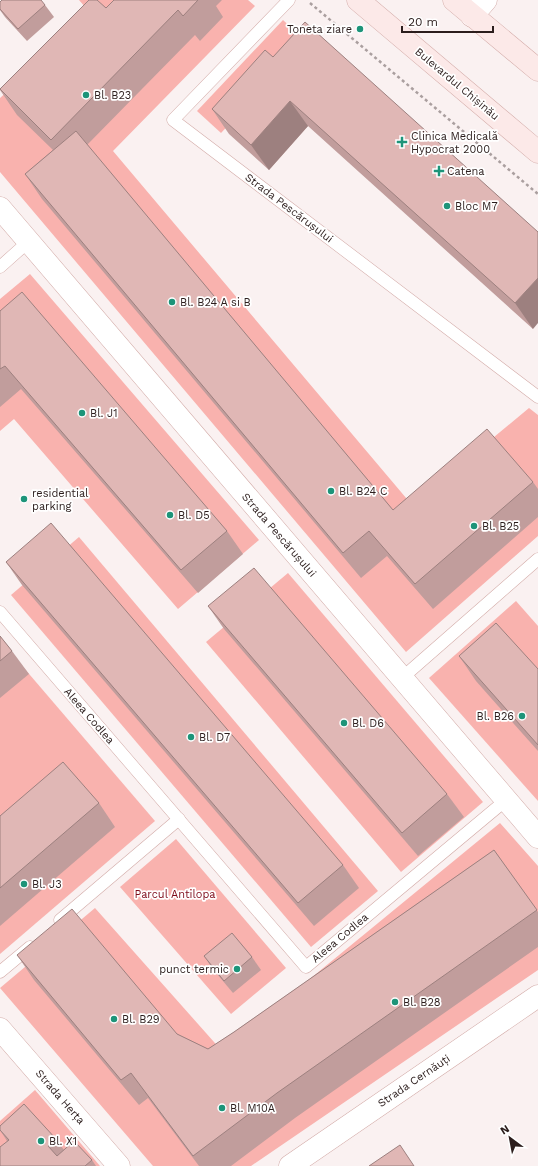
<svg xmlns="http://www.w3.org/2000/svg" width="538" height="1166" font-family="'Work Sans',sans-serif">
  <rect width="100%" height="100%" fill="#faf1f1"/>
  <g fill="#f9b2ae">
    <polygon points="79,0 248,0 255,6 113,151 412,505 529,408 538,415 538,536 406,652 0,172 0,98 92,15"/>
    <polygon points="283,20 307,42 221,133 197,111"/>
    <polygon points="30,274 259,540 178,609 14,419 0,431 0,299"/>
    <polygon points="79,537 378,891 311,947 11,595"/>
    <polygon points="288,573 483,802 401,872 206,642"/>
    <polygon points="516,601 538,626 538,801 429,678"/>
    <polygon points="0,640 155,821 0,954"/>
    <polygon points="500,823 538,866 538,970 251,1166 153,1166 0,988 95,908 222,1051"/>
    <polygon points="176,839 286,968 231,1014 120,887"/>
    <polygon points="35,1090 100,1166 0,1166 0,1121"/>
  </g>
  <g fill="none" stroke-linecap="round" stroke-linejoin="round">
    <g stroke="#d3aba8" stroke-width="13">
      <g id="lane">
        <polyline points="289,0 173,120 538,397"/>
        <polyline points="0,267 28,242"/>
        <polyline points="0,612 306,967 506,800"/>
        <polyline points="402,678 538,559"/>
        <polyline points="60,920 179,819"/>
        <polyline points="0,972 30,947"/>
      </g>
    </g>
    <g stroke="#d3aba8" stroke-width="23">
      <g id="street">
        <polyline points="472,16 486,0"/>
        <polyline points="0,208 538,837"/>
        <polyline points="0,1029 119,1166"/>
        <polyline points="290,1166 538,996"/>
      </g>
    </g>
    <g stroke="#d3aba8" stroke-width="23">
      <g id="secondary">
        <polyline points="358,0 538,152"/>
        <polyline points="454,0 538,70"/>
      </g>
    </g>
    <polyline stroke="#aa9f9f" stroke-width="2.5" stroke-dasharray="3 3" stroke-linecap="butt" points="310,3 538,194"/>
    <use href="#lane" stroke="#fff" stroke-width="12"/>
    <use href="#street" stroke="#fff" stroke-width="22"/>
    <use href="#secondary" stroke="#fce9e8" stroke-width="22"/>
  </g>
  <g fill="#c19d9c">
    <polygon points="114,0 222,0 216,6 223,17 200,41 195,35 87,145 393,510 533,482 538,489 538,517 433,609 387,556 361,578 42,199 25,174 53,150 17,115 0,90 106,8"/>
    <polygon points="0,2 45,5 54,17 27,41 5,17 0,10"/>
    <polygon points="273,57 538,232 533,329 308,126 269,170 229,134 212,109"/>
    <polygon points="0,311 227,531 243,554 198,593 21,389 0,407"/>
    <polygon points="6,562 343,865 359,888 314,926 22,585"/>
    <polygon points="208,606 447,794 464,817 418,856 224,629"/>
    <polygon points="0,636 12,651 29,674 0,698"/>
    <polygon points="459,656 538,669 538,751 476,681"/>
    <polygon points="99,803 115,827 0,926 0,816"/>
    <polygon points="494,850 538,912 538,947 295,1118 231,1166 199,1166 148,1098 139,1105 34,980 17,955 208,1049 234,1032"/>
    <polygon points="204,956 252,957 261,970 233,993 212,968"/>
    <polygon points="0,1126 56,1139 64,1150 92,1160 96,1166 0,1166 7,1141 0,1130"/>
  </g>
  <g fill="#9d807f">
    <polygon points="290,101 308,126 269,170 251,145"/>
    <polygon points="538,278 538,323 533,329 515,303"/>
  </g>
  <g fill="#e0b7b5" stroke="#9d807f">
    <polygon points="2,0 41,0 45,5 18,29 0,9 0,2"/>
    <polygon points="89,0 97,0 106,8 114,0 198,0 183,16 178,10 51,140 0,89"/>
    <polygon points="305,22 538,232 538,278 515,303 290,101 251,145 212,109 265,50 273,57"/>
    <polygon points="76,131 393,510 487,429 533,482 415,584 369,531 343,553 25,174"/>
    <polygon points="22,292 227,531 181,570 5,366 0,369 0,311"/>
    <polygon points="51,523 343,865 298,903 6,562"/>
    <polygon points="254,568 447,794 402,833 208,606"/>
    <polygon points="496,623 538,669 538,745 459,656"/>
    <polygon points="0,636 12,651 0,661"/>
    <polygon points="63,762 99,803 0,888 0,816"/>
    <polygon points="494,850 537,910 277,1093 193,1156 131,1073 121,1080 17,955 72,909 177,1034 208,1049 234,1032"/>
    <polygon points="232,933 252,957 224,981 204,956"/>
    <polygon points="24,1104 56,1139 48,1146 57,1156 74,1141 92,1160 85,1166 0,1166 0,1147 9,1140 0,1130 0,1126"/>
    <polygon points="400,1145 414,1166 369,1166"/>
  </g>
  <g fill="#1d9479" stroke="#fff" stroke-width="1.5">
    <circle cx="360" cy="29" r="4"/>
    <circle cx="86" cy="95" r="4"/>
    <path d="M400 136h4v4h4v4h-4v4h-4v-4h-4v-4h4z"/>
    <path d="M437 165h4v4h4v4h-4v4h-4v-4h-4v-4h4z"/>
    <circle cx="447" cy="206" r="4"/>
    <circle cx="172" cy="302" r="4"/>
    <circle cx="82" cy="413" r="4"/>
    <circle cx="331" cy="491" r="4"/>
    <circle cx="24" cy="499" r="4"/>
    <circle cx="170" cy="515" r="4"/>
    <circle cx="474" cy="526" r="4"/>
    <circle cx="522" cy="716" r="4"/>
    <circle cx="344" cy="723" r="4"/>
    <circle cx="191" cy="737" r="4"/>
    <circle cx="24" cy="884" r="4"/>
    <circle cx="237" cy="969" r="4"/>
    <circle cx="395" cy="1002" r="4"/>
    <circle cx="114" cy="1019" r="4"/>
    <circle cx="222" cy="1108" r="4"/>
    <circle cx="41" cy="1141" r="4"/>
  </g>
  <g text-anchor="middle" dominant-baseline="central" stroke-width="3.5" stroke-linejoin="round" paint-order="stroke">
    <g font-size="11" fill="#2b1d1c" stroke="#fff" text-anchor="start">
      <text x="352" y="29" text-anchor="end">Toneta ziare</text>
      <text x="94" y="95">Bl. B23</text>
      <text x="411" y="136">Clinica Medicală<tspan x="411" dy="13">Hypocrat 2000</tspan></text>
      <text x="447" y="171">Catena</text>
      <text x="455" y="206">Bloc M7</text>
      <text x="180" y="302">Bl. B24 A si B</text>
      <text x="90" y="413">Bl. J1</text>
      <text x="339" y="491">Bl. B24 C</text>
      <text x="32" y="493">residential<tspan x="32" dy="13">parking</tspan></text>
      <text x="178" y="515">Bl. D5</text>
      <text x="482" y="526">Bl. B25</text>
      <text x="514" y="716" text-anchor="end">Bl. B26</text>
      <text x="352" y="723">Bl. D6</text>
      <text x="199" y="737">Bl. D7</text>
      <text x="32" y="884">Bl. J3</text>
      <text x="229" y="969" text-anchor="end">punct termic</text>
      <text x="403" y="1002">Bl. B28</text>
      <text x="122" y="1019">Bl. B29</text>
      <text x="230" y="1108">Bl. M10A</text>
      <text x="49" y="1141">Bl. X1</text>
    </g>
    <g font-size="11" fill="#2b1d1c" stroke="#fff">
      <text transform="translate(457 84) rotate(40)">Bulevardul Chișinău</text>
      <text transform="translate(289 208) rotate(37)">Strada Pescărușului</text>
      <text transform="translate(279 535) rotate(49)">Strada Pescărușului</text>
      <text transform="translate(89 716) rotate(49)">Aleea Codlea</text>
      <text transform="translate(340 938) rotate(-40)">Aleea Codlea</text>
      <text transform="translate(414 1081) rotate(-34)">Strada Cernăuți</text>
      <text transform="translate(60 1097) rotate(49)">Strada Herța</text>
    </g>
    <g font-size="11" fill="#7e0a19" stroke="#fff">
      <text x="175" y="894">Parcul Antilopa</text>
    </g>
  </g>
  <g transform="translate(510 1138) rotate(328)" stroke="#ffffff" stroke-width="3" paint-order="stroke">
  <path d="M0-3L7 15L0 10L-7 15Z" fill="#2b1d1c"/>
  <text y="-6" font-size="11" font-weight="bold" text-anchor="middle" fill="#2b1d1c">N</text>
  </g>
  <path d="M402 26v6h91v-6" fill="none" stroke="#2b1d1c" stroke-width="2"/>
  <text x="408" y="26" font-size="12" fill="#2b1d1c" stroke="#ffffff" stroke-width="3" paint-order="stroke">20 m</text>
</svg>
